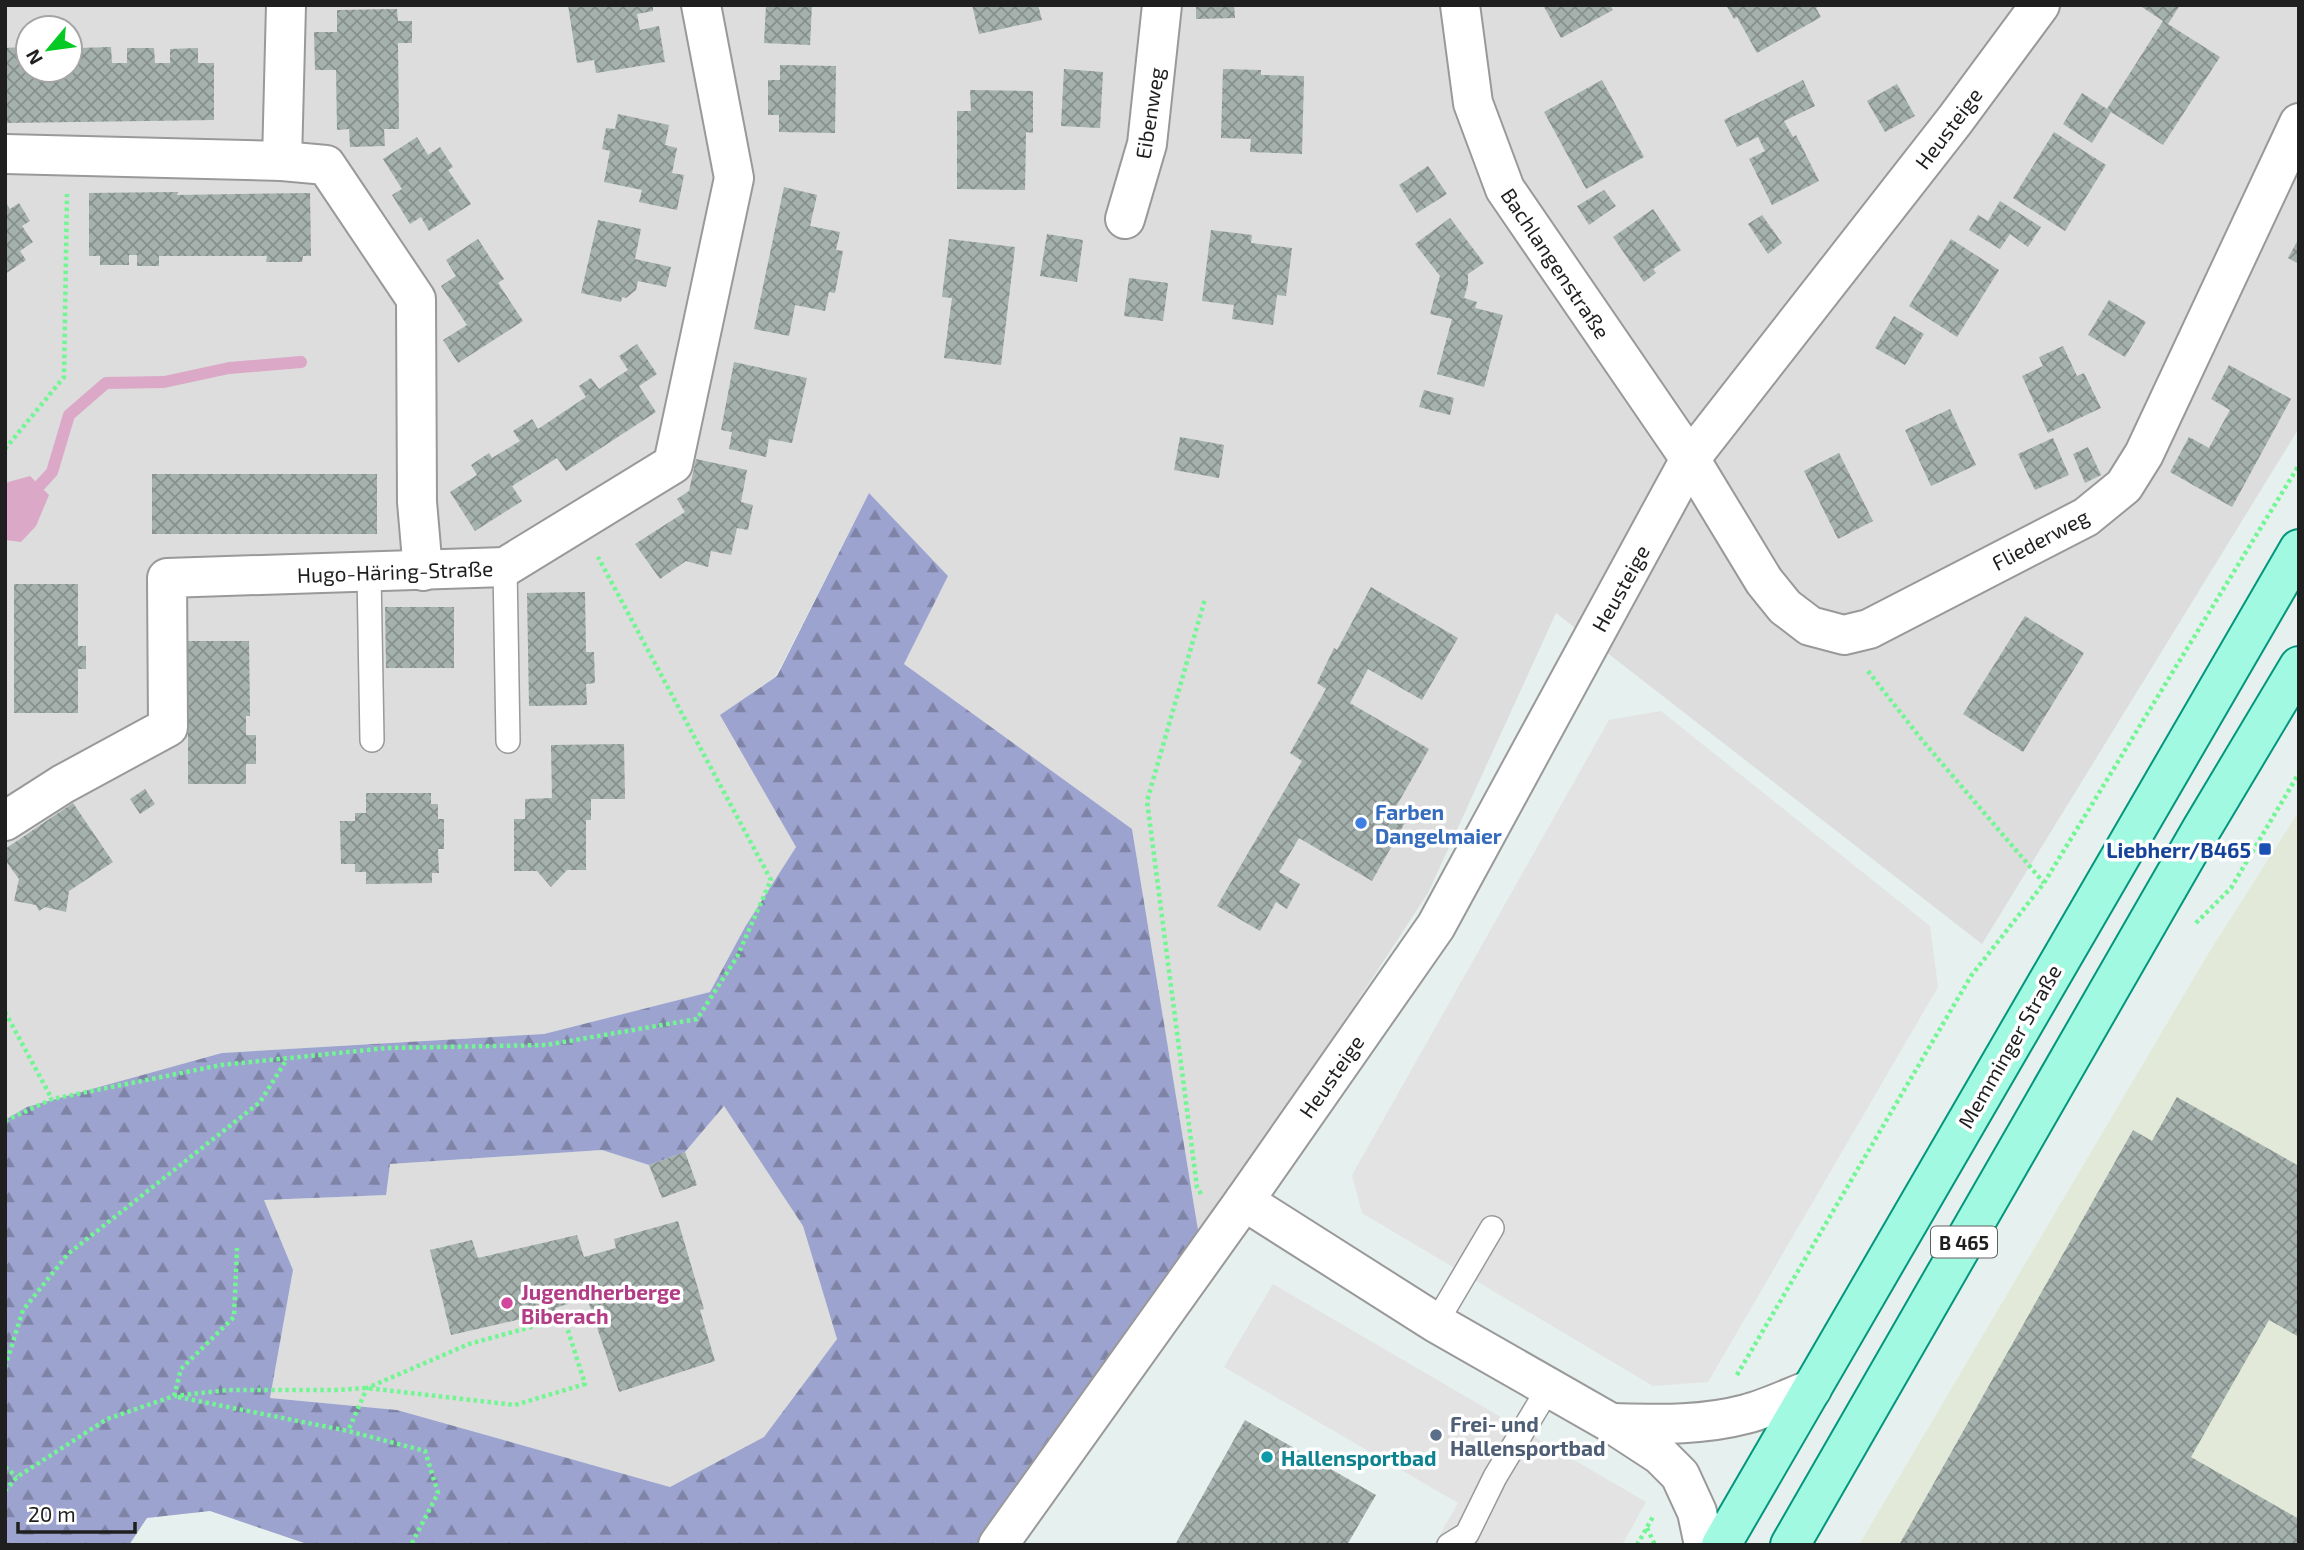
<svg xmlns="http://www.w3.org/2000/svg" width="2304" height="1550" font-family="'Exo 2',sans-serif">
  <defs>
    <pattern id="forest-firs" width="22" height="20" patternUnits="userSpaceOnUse" patternTransform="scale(1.75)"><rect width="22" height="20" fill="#9ca3ce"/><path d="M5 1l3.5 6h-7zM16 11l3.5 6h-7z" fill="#7f84a7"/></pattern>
    <pattern id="building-cross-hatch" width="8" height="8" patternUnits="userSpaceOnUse" patternTransform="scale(1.75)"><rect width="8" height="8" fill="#a5b1ad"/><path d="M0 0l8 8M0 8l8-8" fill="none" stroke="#868f8c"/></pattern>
  </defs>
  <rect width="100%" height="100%" fill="#e6f0ee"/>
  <g fill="#dcdddc" fill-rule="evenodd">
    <path d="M 5,5 L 2299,5 L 2299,428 L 1982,944 L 1556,613 L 1428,893 L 1200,1242 L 1132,829 L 904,664 L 948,576 L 869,493 L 776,676 L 721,715 L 796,847 L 745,927 L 710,992 L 544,1034 L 222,1053 L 5,1119 ZM 28,28 L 70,28 L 70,70 L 28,70 Z"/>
    <polygon points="724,1106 803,1226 837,1339 764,1437 670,1487 397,1410 270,1398 293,1270 264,1200 385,1195 390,1164 602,1150 649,1165 685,1152"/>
  </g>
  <polygon fill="#e3e9d8" points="2299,811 2299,1545 1859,1545 2208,954"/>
  <path fill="url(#forest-firs)" fill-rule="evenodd" d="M 869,493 L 948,576 L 904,664 L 1132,829 L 1200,1242 L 1000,1545 L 310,1545 L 210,1511 L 147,1518 L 129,1545 L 5,1545 L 5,1120 L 27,1107 L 222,1053 L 544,1034 L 710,992 L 745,927 L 796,847 L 720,715 L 777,676 ZM 724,1106 L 803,1226 L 837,1339 L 764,1437 L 670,1487 L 397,1410 L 270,1398 L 293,1270 L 264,1200 L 386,1195 L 390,1164 L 602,1150 L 649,1165 L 685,1152 Z"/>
  <g fill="#e3e3e3">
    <polygon points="1661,711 1930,926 1938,987 1708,1382 1653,1386 1362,1213 1352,1175 1609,720"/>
    <polygon points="1273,1284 1646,1502 1622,1545 1434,1545 1458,1503 1224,1367"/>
  </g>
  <polygon fill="#dca8c8" points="30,476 49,495 36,526 21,542 5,540 5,483"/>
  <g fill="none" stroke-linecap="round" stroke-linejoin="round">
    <polyline stroke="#dca8c8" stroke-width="12" points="40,485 52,472 69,415 106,383 164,382 229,368 301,362"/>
  </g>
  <g fill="url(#building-cross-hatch)">
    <polygon points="568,5 653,5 653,11 637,14 640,30 659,26 665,62 596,73 594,60 577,63"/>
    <polygon points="766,5 812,5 810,45 764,43"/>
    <polygon points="972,5 1038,5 1042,20 979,34"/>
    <polygon points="1196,5 1234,5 1235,18 1196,19"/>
    <polygon points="1543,5 1610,5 1613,10 1561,38"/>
    <polygon points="1726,5 1820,5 1816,8 1821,17 1757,53 1737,17 1734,19"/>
    <polygon points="2139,5 2180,5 2168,24 2220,57 2163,145 2111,112 2092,143 2063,124 2082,93 2107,109 2163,21"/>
    <polygon points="397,9 398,21 412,21 412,43 398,43 399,129 384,129 385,146 350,147 349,129 337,130 336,70 315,70 314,32 337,32 337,10"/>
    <polygon points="22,47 22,62 28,62 28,70 70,70 70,63 80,63 79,48 111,47 112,63 127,63 127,48 154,48 155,63 170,63 170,49 198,48 198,63 214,63 214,120 5,123 5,48"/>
    <polygon points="780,65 836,66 835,133 779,132 779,115 768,115 768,80 780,80"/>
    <polygon points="1064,69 1103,72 1100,128 1061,126"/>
    <polygon points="1223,69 1261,70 1261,75 1304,76 1302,154 1250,152 1251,139 1221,138"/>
    <polygon points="1602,80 1644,157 1586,189 1544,112"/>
    <polygon points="1803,80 1815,106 1784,121 1793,137 1796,135 1819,181 1772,205 1749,159 1765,151 1758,137 1737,147 1724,120"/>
    <polygon points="1897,84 1915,116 1885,132 1867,101"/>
    <polygon points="970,90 1033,91 1033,133 1026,132 1025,190 957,189 957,111 971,111"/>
    <polygon points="618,114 669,125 665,145 677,148 672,173 684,175 677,210 639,202 642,190 604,182 610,151 602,149 606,128 615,129"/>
    <polygon points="2054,132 2106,165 2065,231 2013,198"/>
    <polygon points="417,137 428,155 440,147 453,167 448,170 471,204 429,231 421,217 410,224 392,195 402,189 383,159"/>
    <polygon points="1428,166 1447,194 1417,213 1399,185"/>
    <polygon points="784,187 817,195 810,226 840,232 836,250 843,251 835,293 829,292 825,311 795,305 789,336 754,329"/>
    <polygon points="1604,190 1616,206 1589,225 1577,206"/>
    <polygon points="178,192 177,195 310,193 311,256 303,256 302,262 266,262 267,256 159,256 159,266 137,266 137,255 129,255 129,265 100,265 100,256 89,256 89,193"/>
    <polygon points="5,201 10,209 19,203 30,221 22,226 33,242 20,251 26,260 5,274"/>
    <polygon points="2000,201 2041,227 2028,247 2010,234 2000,249 1969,230 1978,215 1988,221"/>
    <polygon points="1653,209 1681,250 1653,269 1656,273 1644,282 1613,237"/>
    <polygon points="1762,215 1782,243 1768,254 1748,224"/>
    <polygon points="1450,218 1484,263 1468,274 1468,284 1464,298 1477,302 1475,308 1503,315 1484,387 1437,374 1452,319 1430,314 1440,276 1415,244"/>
    <polygon points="598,220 641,229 635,259 671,267 666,287 638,281 636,290 626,298 622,297 621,302 581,293"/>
    <polygon points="1211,230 1252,235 1251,243 1292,248 1286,296 1277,295 1273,325 1232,319 1234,305 1202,301"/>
    <polygon points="1047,234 1083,240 1077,282 1040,276"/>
    <polygon points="2299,238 2299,264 2288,258"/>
    <polygon points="478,239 504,279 498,283 523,321 458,363 443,340 467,325 441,286 456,276 446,260"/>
    <polygon points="949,239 1015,247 1001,365 944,358 952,298 942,297"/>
    <polygon points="1951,239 1999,270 1957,337 1909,306"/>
    <polygon points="1129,278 1168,283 1163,321 1124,316"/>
    <polygon points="2109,300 2146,322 2125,357 2088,335"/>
    <polygon points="1894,316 1924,334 1905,365 1875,348"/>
    <polygon points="637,344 657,374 639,386 656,412 566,471 557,458 512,486 522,501 475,531 450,492 477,475 471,465 489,453 492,458 520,441 513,431 532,419 538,429 586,397 579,386 591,378 599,389 628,370 619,356"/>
    <polygon points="2063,346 2077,376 2084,373 2101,408 2048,433 2022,376 2043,366 2039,357"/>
    <polygon points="734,362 807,378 792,443 769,439 766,457 729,449 732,432 721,430"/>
    <polygon points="2229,365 2291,399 2232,507 2170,472 2189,437 2209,448 2230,410 2211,399"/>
    <polygon points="1424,390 1454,398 1450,415 1419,407"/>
    <polygon points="1950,409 1976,465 1931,486 1905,430"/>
    <polygon points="1180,437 1224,445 1219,478 1174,470"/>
    <polygon points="2053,438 2069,475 2035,490 2018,454"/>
    <polygon points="2088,447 2101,475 2085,483 2073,454"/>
    <polygon points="1839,453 1873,521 1838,539 1804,471"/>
    <polygon points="696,459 747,470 741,502 753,505 748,530 737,528 731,555 711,551 708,567 686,561 660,579 635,544 685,512 677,499 689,491"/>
    <rect x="152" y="474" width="225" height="60"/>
    <polygon points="14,584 78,584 78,646 86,646 86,669 78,669 78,713 14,713"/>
    <polygon points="1371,587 1458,638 1422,700 1368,669 1350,703 1429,749 1393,812 1407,819 1372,881 1299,838 1279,872 1300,884 1287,909 1276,902 1260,931 1217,906 1302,761 1290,753 1326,689 1317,683 1334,648 1337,650"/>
    <polygon points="585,592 586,652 594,652 595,683 586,684 587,705 529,706 527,593"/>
    <polygon points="385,607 454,607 454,668 386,668"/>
    <polygon points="2025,616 2084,653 2023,752 1963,714"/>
    <polygon points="188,641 249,641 250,716 246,716 246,735 256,735 256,764 246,764 246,784 188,784"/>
    <polygon points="624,744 625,799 591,799 591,820 586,820 586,870 567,870 551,887 537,871 514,871 514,819 525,819 525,799 552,798 551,745"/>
    <polygon points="145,789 155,804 140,814 130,799"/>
    <polygon points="366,793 431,793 431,804 438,804 438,819 444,819 444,849 438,849 439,873 432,873 432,883 366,884 366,872 355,872 355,864 341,864 340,821 355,821 355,813 366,813"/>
    <polygon points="73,803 113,862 69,891 66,912 45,907 39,911 36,905 14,901 19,879 5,860 5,849"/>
    <polygon points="2177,1097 2299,1166 2299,1337 2269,1320 2191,1457 2299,1519 2299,1545 1899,1545 2133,1130 2152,1141"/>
    <polygon points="685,1152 697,1185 662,1198 649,1165"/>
    <polygon points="678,1221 704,1309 700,1310 715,1361 619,1392 587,1298 555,1308 556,1311 451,1335 430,1250 472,1240 478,1258 577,1235 584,1257 616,1248 614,1239"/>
    <polygon points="1245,1420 1376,1495 1347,1545 1175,1545"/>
  </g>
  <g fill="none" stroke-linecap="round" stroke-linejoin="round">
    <g stroke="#999" stroke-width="26">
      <g id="lane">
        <polyline points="505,567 508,741"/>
        <polyline points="369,573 372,740"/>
        <polyline points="1436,1323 1492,1228"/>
        <polyline points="1449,1545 1467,1534 1495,1477 1548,1389"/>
      </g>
    </g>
    <g stroke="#999" stroke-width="42">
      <g id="street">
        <polyline points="1460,5 1473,103 1505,189 1690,459 1764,581 1785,607 1810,626 1844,635 1869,629 2086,517 2124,486 2144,454 2299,123"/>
        <polyline points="5,154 282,161 326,165 416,299 417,502 423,571"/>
        <polyline points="282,161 286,5"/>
        <polyline points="1125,219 1147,144 1162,5"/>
        <polyline points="5,821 63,784 168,727 167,578 505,567 673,464 734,178 701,5"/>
        <polyline points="1244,1201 1436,1323 1611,1423 1660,1455 1680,1475 1697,1512 1704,1545"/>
        <path d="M 1611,1423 C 1656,1424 1701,1426 1746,1414 C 1769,1408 1791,1397 1812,1389"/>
        <polyline points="998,1545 1244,1201 1436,926 1690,459 1955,120 2040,5"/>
      </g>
    </g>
    <g stroke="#04967d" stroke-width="42">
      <g id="primary">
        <polyline points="1721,1545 2299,549"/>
        <polyline points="1790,1545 2201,830 2299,666"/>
      </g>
    </g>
    <g stroke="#71f693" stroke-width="4.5" stroke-dasharray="3.5 3.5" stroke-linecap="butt">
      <polyline points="5,449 64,377 67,194"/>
      <polyline points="1868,671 1922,740 2044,883"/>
      <polyline points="2196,923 2231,888 2299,773"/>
      <polyline points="5,1012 52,1099"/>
      <polyline points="5,1121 52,1099 221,1065 387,1048 546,1045 697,1019 737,957 771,880 598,557"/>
      <polyline points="1201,1194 1197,1187 1147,801 1205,599"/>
      <polyline points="564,1318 593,1312"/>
      <polyline points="5,1367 23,1310 68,1254 260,1102 287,1059"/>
      <polyline points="1737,1375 1971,976 2044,883 2299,465"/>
      <polyline points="174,1396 181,1369 234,1317 237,1248"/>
      <polyline points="178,1397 348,1431 425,1451 438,1493 411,1545"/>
      <polyline points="5,1467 17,1477"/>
      <polyline points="5,1491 17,1477 107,1419 174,1396 228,1390 336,1390 367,1388 515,1405 585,1384 564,1318 469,1344 367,1388 348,1431"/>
      <polyline points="1647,1528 1655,1545"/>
      <polyline points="1637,1545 1654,1515"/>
    </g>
    <use href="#lane" stroke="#fff" stroke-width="23"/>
    <use href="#street" stroke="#fff" stroke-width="38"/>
    <use href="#primary" stroke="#a1f9e1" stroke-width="38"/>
  </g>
  <circle fill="#3f7fe0" stroke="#fff" stroke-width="2.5" cx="1361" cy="823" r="7"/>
  <rect fill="#1a4fb4" stroke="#fff" stroke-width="2.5" x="2258" y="842" width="14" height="14" rx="3.5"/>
  <circle fill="#d1479c" stroke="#fff" stroke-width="2.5" cx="507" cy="1303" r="7"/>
  <circle fill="#5c6f8a" stroke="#fff" stroke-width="2.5" cx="1436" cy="1435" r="7"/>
  <circle fill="#0f9aa8" stroke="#fff" stroke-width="2.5" cx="1267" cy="1457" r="7"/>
  <g text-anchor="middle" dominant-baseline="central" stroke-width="7" stroke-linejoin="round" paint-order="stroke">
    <rect fill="#fff" stroke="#626262" stroke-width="2" x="1931" y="1226.5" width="66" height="31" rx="5"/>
    <g font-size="19" font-weight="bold" fill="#1f1f1f">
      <text x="1964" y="1242">B 465</text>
    </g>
    <g font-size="21" fill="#1f1f1f" stroke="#fff">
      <text transform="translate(1149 113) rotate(-81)">Eibenweg</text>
      <text transform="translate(1948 128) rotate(-53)">Heusteige</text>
      <text transform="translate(1556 263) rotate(56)">Bachlangenstraße</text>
      <text transform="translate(2040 539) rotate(-28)">Fliederweg</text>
      <text transform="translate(395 571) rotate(-2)">Hugo-Häring-Straße</text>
      <text transform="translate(1620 588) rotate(-61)">Heusteige</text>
      <text transform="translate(2009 1046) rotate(-60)">Memminger Straße</text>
      <text transform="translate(1331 1076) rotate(-55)">Heusteige</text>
    </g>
    <g font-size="21" font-weight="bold" fill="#366cbe" stroke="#fff" text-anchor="start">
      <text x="1375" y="811">Farben<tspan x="1375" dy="24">Dangelmaier</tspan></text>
    </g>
    <g font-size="21" font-weight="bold" fill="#164399" stroke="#fff" text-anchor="end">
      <text x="2251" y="849">Liebherr/B465</text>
    </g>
    <g font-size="21" font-weight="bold" fill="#b23c85" stroke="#fff" text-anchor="start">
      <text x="521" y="1291">Jugendherberge<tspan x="521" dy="24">Biberach</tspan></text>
    </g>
    <g font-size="21" font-weight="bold" fill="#4e5e75" stroke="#fff" text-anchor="start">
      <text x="1450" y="1423">Frei- und<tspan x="1450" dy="24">Hallensportbad</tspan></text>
    </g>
    <g font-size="21" font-weight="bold" fill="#0d838f" stroke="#fff" text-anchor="start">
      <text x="1281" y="1457">Hallensportbad</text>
    </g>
  </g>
  <rect width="2304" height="1550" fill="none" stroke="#1f1f1f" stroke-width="14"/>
  <g transform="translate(49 49) rotate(241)"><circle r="33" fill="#ffffff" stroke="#a5a5a5" stroke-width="2"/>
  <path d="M0-5L12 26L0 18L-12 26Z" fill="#06c925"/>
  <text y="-10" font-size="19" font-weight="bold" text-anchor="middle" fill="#1f1f1f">N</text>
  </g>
  <path d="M18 1522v10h117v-10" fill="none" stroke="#1f1f1f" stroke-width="3.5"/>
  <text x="28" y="1522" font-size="21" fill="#1f1f1f" stroke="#ffffff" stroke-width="5" paint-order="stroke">20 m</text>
</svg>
